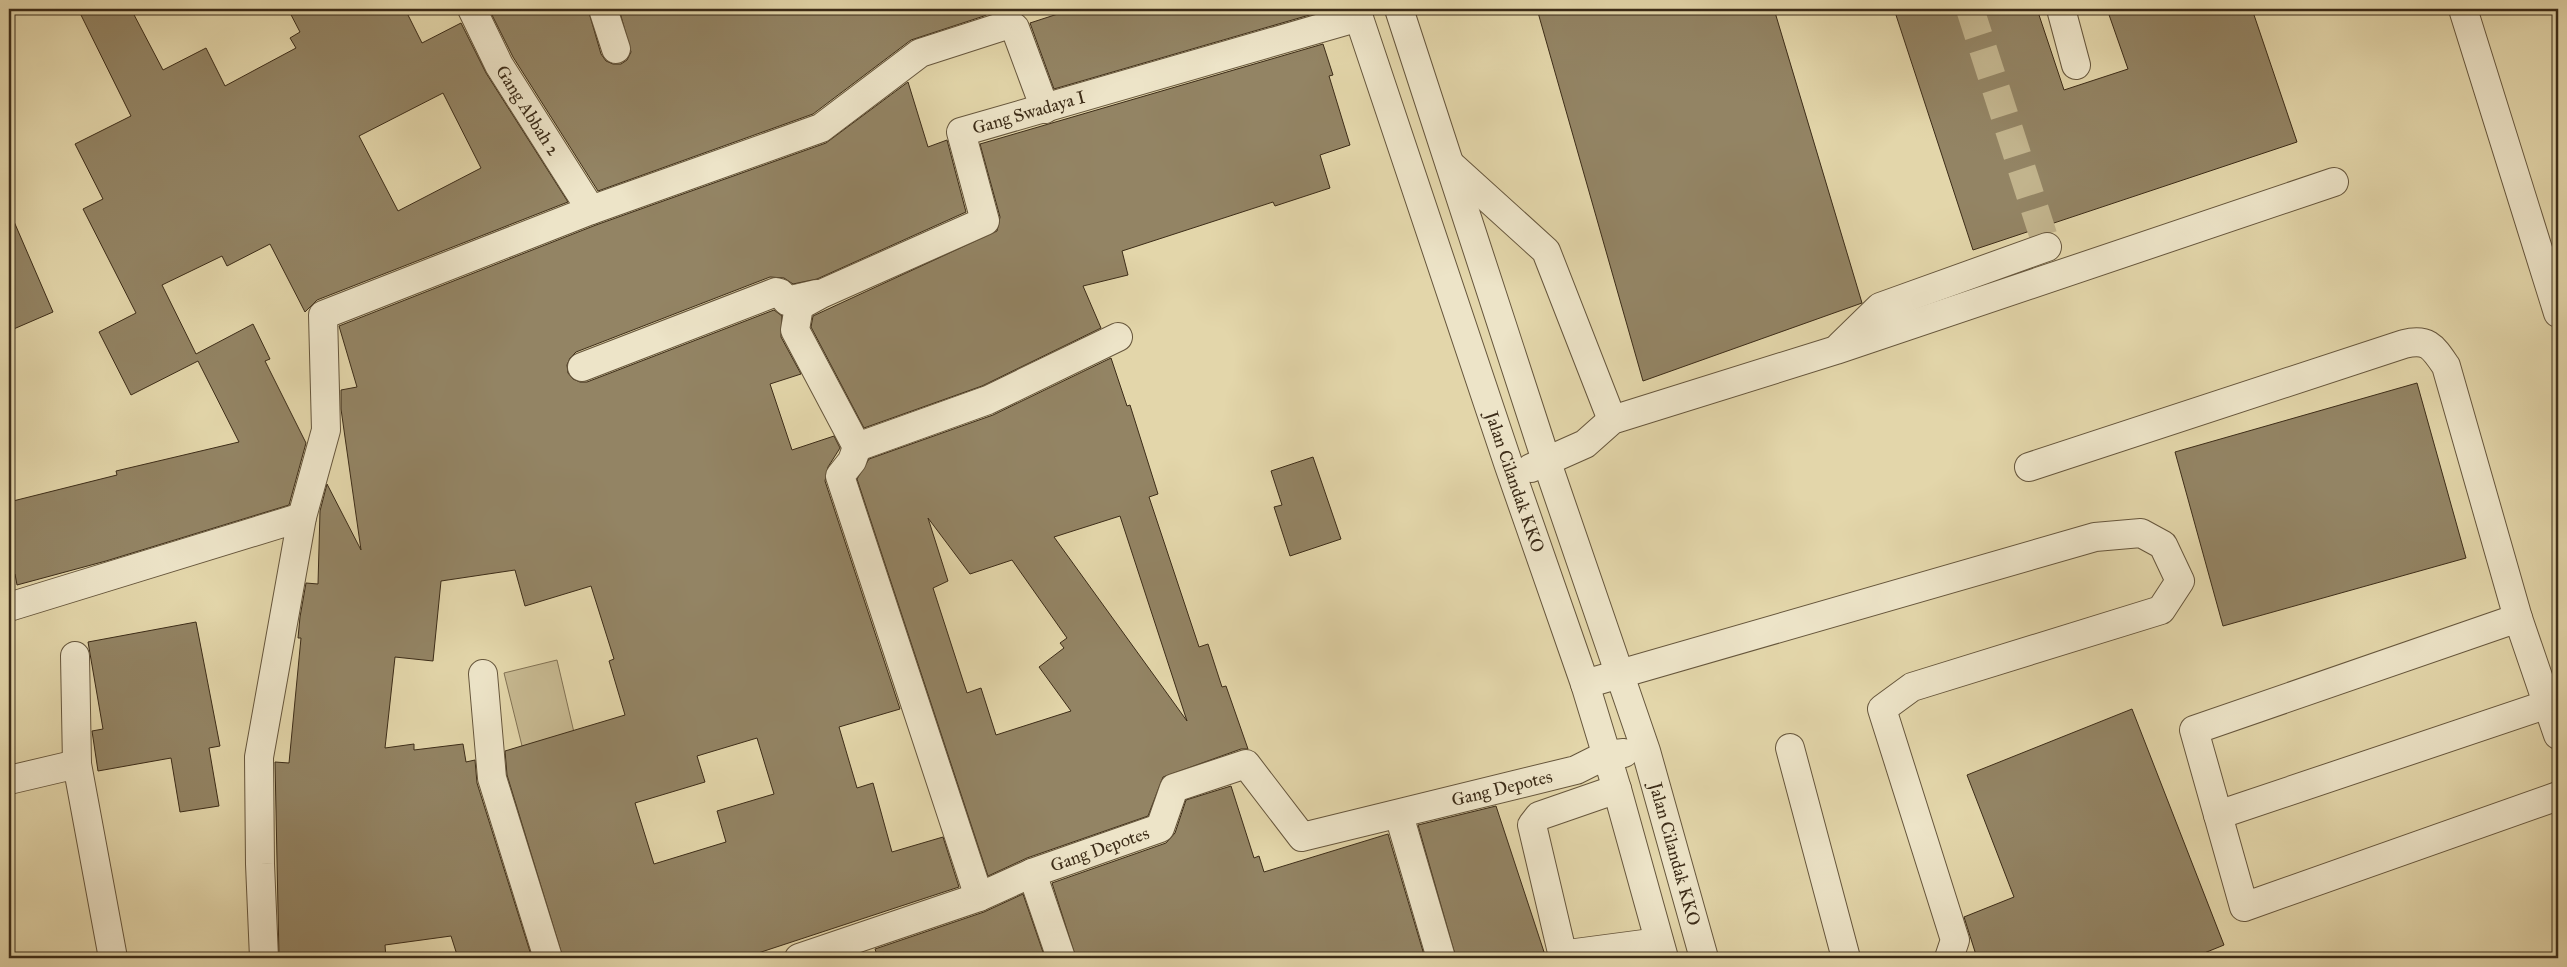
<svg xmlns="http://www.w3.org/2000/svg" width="2567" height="967" font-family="'IM FELL Great Primer',serif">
  <rect width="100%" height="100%" fill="#e3d6aa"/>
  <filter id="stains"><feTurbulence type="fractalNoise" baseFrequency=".004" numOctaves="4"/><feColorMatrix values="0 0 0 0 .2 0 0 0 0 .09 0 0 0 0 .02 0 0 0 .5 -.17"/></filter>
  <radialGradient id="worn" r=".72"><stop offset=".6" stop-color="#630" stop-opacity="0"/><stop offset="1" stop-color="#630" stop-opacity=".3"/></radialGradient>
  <polygon fill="#c7b991" stroke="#827254" points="557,660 576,741 524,754 504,673"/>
  <g fill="#938464" stroke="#3c2c18" fill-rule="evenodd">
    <path d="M 78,9 L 131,9 L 163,70 L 206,48 L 225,86 L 296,48 L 290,38 L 300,32 L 288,9 L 405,9 L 422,43 L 461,23 L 486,73 L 568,202 L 317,300 L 305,312 L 270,244 L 227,266 L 222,256 L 162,285 L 196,354 L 253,324 L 270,359 L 265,361 L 306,443 L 289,505 L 106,561 L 17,585 L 15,574 L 9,575 L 9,502 L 117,475 L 116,471 L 239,442 L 198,361 L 131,395 L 99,332 L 136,313 L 83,209 L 103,199 L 75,144 L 131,116 ZM 443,93 L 481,168 L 398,211 L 359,136 Z"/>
    <polygon points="489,9 588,9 601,54 606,61 613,64 621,64 627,60 631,52 619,9 998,9 984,16 911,40 813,114 598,191 513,57"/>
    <polygon points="1073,9 1312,9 1313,14 1054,89 1030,23"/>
    <polygon points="1537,9 1774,9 1862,303 1643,381"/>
    <polygon points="1894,9 2037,9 2064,90 2128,69 2107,9 2252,9 2297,142 1973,250"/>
    <polygon points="1323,44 1333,75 1329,76 1350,145 1320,155 1330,188 1275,206 1273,202 1122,251 1128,275 1083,286 1101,328 982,386 864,428 811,327 813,316 997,231 1000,217 980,144"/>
    <path d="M 908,82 L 928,147 L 947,140 L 966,212 L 817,279 L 793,284 L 784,278 L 770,277 L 576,352 L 570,358 L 567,365 L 568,373 L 573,379 L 580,382 L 587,382 L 774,310 L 782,316 L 781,337 L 801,374 L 770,384 L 792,450 L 834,436 L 840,448 L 828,467 L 825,481 L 900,709 L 839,727 L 857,788 L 873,783 L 892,852 L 943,837 L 959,887 L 743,958 L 563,958 L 507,775 L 505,751 L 625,715 L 609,661 L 614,659 L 591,586 L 525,606 L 515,570 L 441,581 L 433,661 L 395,657 L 385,748 L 414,744 L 414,750 L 463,744 L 466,762 L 475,760 L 477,783 L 532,958 L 458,958 L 451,936 L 385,945 L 386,958 L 279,958 L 275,762 L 289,763 L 301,638 L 298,638 L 300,617 L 306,583 L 318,584 L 320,511 L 327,484 L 361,550 L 341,409 L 341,390 L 357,387 L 339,326 L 596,225 L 826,143 ZM 757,738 L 774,794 L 717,811 L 726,842 L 654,864 L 635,803 L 705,782 L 697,756 Z"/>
    <polygon points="9,210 53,312 9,331"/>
    <path d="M 1111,358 L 1127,406 L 1130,405 L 1158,494 L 1149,497 L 1199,647 L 1208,644 L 1222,687 L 1226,686 L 1248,749 L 1241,749 L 1163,777 L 1148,816 L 1027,858 L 988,876 L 857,479 L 869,459 L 993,415 ZM 1120,516 L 1187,721 L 1054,537 ZM 928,518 L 970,574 L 1012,560 L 1067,638 L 1060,643 L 1064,648 L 1039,667 L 1071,711 L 996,735 L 981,688 L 967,693 L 933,588 L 948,581 Z"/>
    <polygon points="2417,383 2466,558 2223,626 2175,452"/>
    <polygon points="1313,457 1341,539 1290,556 1274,507 1282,505 1271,471"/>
    <polygon points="196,622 220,746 209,748 219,806 180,812 171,758 98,771 92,731 103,729 88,642"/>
    <polygon points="2132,709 2224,945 2192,958 1977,958 1964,917 2014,897 1967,775"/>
    <polygon points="1231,786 1254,858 1259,856 1264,872 1388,834 1425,958 1076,958 1052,883 1166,843 1175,833 1186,800"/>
    <polygon points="1496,806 1546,958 1456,958 1418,825"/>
    <polygon points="1023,894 1045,958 878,958 875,949 984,912"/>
  </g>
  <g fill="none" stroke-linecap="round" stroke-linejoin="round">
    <polyline stroke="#c2b48d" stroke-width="28" stroke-dasharray="28 14" stroke-linecap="butt" points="1970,9 2047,247"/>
    <g stroke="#66563c" stroke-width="30">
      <g id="minor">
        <path id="s1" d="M 472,9 L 499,65 L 591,210"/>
        <polyline points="603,9 616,49"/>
        <path id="s2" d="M 1356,9 L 1509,466 L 1585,684 L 1617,789 L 1664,958"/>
        <path id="s3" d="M 1399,9 L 1543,451 L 1646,751 L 1704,958"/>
        <polyline points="2061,9 2076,65"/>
        <polyline points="2463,9 2558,313"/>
        <polyline points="1450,164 1546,251 1612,420"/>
        <polyline points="1840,346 1880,307 2047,247"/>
        <polyline points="582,367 776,292 780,293 787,301 817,294"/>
        <path id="s4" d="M 857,447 L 795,330 L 799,306 L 821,294 L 985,221 L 961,132 L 1359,17"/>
        <polyline points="857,447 852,461 840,476 979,897"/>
        <polyline points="857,447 988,400 1118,337"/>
        <path d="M 2029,467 L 2404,344 C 2428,338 2433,347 2446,366 L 2518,618"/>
        <polyline points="1531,468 1585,444 1612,420 1836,350 2334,182"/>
        <polyline points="9,607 302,517"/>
        <polyline points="75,656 77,764"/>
        <polyline points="483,674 492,778 548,958"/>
        <polyline points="1585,684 2095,537 2141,533 2163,545 2180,581 2161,610 1912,687 1882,709 1955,940 1949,958"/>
        <polyline points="2558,735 2518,618 2194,730 2244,907 2558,796"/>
        <polyline points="1790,748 1846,958"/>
        <polyline points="9,780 77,764 113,958"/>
        <polyline points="1617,789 1539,816 1532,825 1561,948 1568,954 1659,942"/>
        <polyline points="1399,815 1441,958"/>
        <polyline points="2218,815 2548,704"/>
        <polyline points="1032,873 1061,958"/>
        <polyline points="264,958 260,864 259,757 302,517 326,430 323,315 591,210 821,128 920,53 1010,24 1015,28 1045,109"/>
        <path id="s5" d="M 799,958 L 979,897 L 1032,873 L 1160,828 L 1174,788 L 1246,764 L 1302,837 L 1576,770 L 1606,755 L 1624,753"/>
      </g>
    </g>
    <use href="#minor" stroke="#ede4c8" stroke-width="28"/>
  </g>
  <g text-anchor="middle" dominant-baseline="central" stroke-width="5" stroke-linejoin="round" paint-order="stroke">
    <g font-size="18" fill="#3c2c18" stroke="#ede4c8">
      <text stroke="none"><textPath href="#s1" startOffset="116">Gang Abbah 2</textPath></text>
      <text stroke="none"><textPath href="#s4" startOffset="524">Gang Swadaya I</textPath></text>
      <text stroke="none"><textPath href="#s2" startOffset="499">Jalan Cilandak KKO</textPath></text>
      <text stroke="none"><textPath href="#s5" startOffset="800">Gang Depotes</textPath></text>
      <text stroke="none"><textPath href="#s5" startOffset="320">Gang Depotes</textPath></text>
      <text stroke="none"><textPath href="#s3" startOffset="889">Jalan Cilandak KKO</textPath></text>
    </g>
  </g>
  <rect width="2567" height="967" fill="none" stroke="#e3d6aa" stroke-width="30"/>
  <rect x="10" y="10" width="2547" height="947" fill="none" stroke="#3c2c18" stroke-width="2.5"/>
  <rect x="15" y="15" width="2537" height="937" fill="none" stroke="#3c2c18"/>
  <rect width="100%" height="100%" filter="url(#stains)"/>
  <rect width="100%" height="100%" fill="url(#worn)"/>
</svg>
